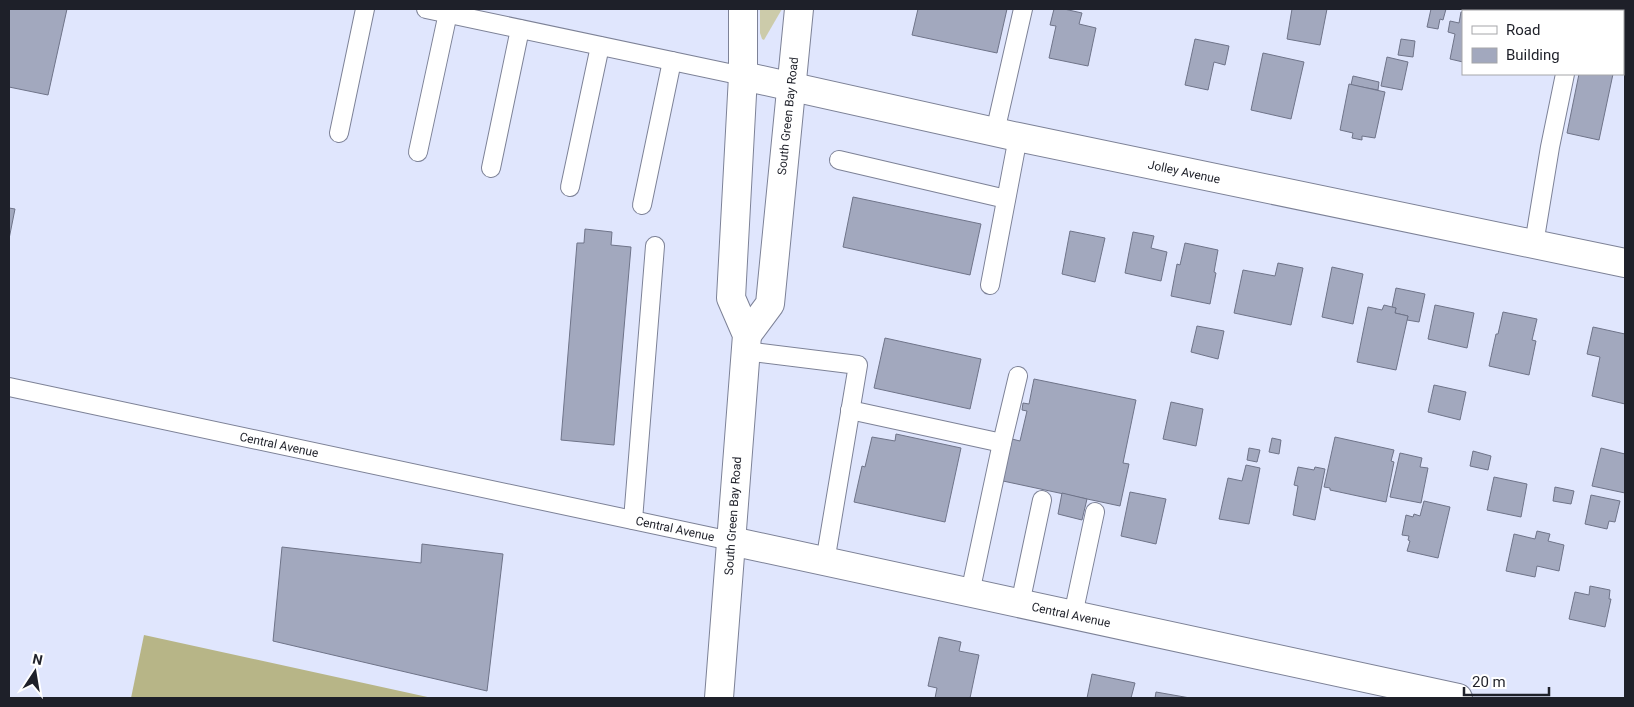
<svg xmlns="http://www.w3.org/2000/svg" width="1634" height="707" font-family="Roboto,sans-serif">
  <rect width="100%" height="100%" fill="#e0e6fd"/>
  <polygon fill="#cccbaa" points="760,9 782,9 764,40 762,39 760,33"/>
  <polygon fill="#b7b587" points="144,635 432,698 131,698"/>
  <g fill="#a2a8be" stroke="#6f7489">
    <polygon points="9,9 67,9 48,95 9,87"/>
    <polygon points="918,9 1007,9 997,53 912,35"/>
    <polygon points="1054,9 1064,9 1082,13 1079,24 1096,28 1088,66 1049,58 1056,26 1050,25"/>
    <polygon points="1292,9 1327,9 1320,45 1287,39"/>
    <polygon points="1431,9 1446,9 1443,20 1440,19 1438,29 1427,27"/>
    <polygon points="1461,12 1463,12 1463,62 1450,59 1455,34 1448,32 1450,21 1459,23"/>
    <polygon points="1195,39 1229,46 1225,65 1214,62 1208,90 1185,85"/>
    <polygon points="1401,39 1415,41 1413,57 1398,55"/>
    <polygon points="1263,53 1304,62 1291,119 1251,110"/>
    <polygon points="1387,57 1408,62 1402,90 1381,86"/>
    <polygon points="1579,74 1613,74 1599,140 1567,133"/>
    <polygon points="1353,76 1379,82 1378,90 1351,85"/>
    <polygon points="1349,84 1385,92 1375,138 1362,136 1362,140 1352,138 1353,133 1340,130"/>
    <polygon points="853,197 981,224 970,275 843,247"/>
    <polygon points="9,208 15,209 9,239"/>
    <polygon points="585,229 612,232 611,245 631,247 614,445 561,440 577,243 584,243"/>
    <polygon points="1070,231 1105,238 1095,282 1062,274"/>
    <polygon points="1133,232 1154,236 1151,248 1167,252 1161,281 1125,273"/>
    <polygon points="1185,243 1218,250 1214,272 1216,273 1210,304 1171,296 1177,264 1180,265"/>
    <polygon points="1278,263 1303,268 1291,325 1234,313 1243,270 1275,276"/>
    <polygon points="1332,267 1363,274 1353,324 1322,317"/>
    <polygon points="1396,288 1425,294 1419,322 1407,320 1408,316 1395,313 1396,308 1392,307"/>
    <polygon points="1384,305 1396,308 1395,313 1408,316 1396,370 1357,362 1368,307 1382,310"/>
    <polygon points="1435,305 1474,313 1467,348 1428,339"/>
    <polygon points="1503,312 1537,319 1532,340 1536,341 1529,375 1489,366 1496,334 1498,334"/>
    <polygon points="1197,326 1224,331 1218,359 1191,352"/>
    <polygon points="1593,327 1625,334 1625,404 1592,396 1600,357 1587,354"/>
    <polygon points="885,338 981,359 970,409 874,388"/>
    <polygon points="1034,379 1136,400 1123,463 1129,464 1120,506 1003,481 1012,439 1020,441 1027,411 1022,410 1023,403 1029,404"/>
    <polygon points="1434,385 1466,392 1460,420 1428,412"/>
    <polygon points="1171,402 1203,409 1196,446 1163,439"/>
    <polygon points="896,434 961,448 945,522 854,502 862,466 865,467 872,437 895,441"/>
    <polygon points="1335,437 1394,450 1391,461 1394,462 1386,502 1330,490 1330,488 1324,487"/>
    <polygon points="1272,438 1281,440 1279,454 1269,452"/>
    <polygon points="1249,448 1260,450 1257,462 1247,460"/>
    <polygon points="1601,448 1625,454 1625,493 1592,486"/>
    <polygon points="1473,451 1491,456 1488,470 1470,466"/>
    <polygon points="1400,453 1422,458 1420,467 1428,468 1421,503 1390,497"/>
    <polygon points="1246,465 1260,468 1249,524 1219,519 1228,478 1242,481"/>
    <polygon points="1298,467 1314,470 1315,467 1325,469 1315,520 1293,515 1298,486 1294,485"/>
    <polygon points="1494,477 1527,484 1521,517 1487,510"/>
    <polygon points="1555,487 1574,491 1571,504 1553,501"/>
    <polygon points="1130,492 1166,499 1156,544 1121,536"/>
    <polygon points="1062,493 1087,499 1082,520 1058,514"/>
    <polygon points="1591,495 1620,501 1615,522 1609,521 1607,529 1585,524"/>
    <polygon points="1424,501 1450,507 1438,558 1407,551 1410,541 1408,540 1409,536 1402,535 1406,515 1413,517 1414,514 1420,516"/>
    <polygon points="1537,531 1550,534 1548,541 1564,545 1559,571 1537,566 1535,577 1506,571 1514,534 1535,539"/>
    <polygon points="422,544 503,554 487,691 273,641 282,547 421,563"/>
    <polygon points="1590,586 1610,590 1609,599 1611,599 1605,627 1569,619 1575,592 1589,595"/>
    <polygon points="939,637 961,642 959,651 979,655 970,698 935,698 937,688 928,686"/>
    <polygon points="1092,674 1135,683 1131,698 1087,698"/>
    <polygon points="1156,692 1190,698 1155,698"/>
  </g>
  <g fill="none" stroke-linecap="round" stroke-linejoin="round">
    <g stroke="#7d8297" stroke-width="20">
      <g id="service">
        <polyline points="426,9 743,76"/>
        <polyline points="1529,9 1541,11"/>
        <polyline points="1606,11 1607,9"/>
        <polyline points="995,132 1023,9"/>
        <polyline points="339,133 365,9"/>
        <polyline points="418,152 448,13"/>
        <polyline points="839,160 1006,199"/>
        <polyline points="491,168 520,29"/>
        <polyline points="570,187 600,46"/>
        <polyline points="642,205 672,61"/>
        <polyline points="1534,244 1550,147 1565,74"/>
        <polyline points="990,285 1018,137"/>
        <polyline points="745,351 858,365 825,562"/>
        <polyline points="9,387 731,541"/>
        <polyline points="850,410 1002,443 1018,376"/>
        <polyline points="633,520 655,246"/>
        <polyline points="970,593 1002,443"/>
        <polyline points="1020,604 1042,500"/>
        <polyline points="1073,615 1095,512"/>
      </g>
    </g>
    <g stroke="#7d8297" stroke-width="30">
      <g id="minor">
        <polyline points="743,76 1018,137 1625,263"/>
        <polyline points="731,541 1458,698"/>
      </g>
    </g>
    <g stroke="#7d8297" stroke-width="30">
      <g id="primary">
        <polyline points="747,335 770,304 799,9"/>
        <polyline points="719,698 747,335 731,298 743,76 743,9"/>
      </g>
    </g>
    <use href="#service" stroke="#fff" stroke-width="18"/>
    <use href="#minor" stroke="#fff" stroke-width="28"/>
    <use href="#primary" stroke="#fff" stroke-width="28"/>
  </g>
  <g text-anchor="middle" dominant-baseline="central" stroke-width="5" stroke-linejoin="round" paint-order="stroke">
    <g font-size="12" fill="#1e2029" stroke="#fff">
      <text transform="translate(788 116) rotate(-84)">South Green Bay Road</text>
      <text transform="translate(1184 172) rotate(12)">Jolley Avenue</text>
      <text transform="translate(279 445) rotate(12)">Central Avenue</text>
      <text transform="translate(733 516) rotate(-86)">South Green Bay Road</text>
      <text transform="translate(675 529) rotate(12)">Central Avenue</text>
      <text transform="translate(1071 615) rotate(12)">Central Avenue</text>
    </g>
  </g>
  <rect width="1634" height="707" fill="none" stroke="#1e2029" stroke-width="20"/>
  <rect x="1462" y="10" width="162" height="65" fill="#ffffff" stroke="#a5a6a9"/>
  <rect x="1472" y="26" width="25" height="8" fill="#ffffff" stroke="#a5a6a9"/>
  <text x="1506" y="35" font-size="15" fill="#1e2029">Road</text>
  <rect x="1472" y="48" width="25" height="15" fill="#a2a8be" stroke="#a5a6a9"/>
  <text x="1506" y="60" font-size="15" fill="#1e2029">Building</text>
  <g transform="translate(35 672) rotate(12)" stroke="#ffffff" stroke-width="4" paint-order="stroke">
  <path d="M0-4L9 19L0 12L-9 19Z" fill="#1e2029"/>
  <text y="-8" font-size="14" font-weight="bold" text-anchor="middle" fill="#1e2029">N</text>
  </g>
  <path d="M1464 687v8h85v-8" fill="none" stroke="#1e2029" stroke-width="2.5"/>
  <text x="1472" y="687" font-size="15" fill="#1e2029" stroke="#ffffff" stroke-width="4" paint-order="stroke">20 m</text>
</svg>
